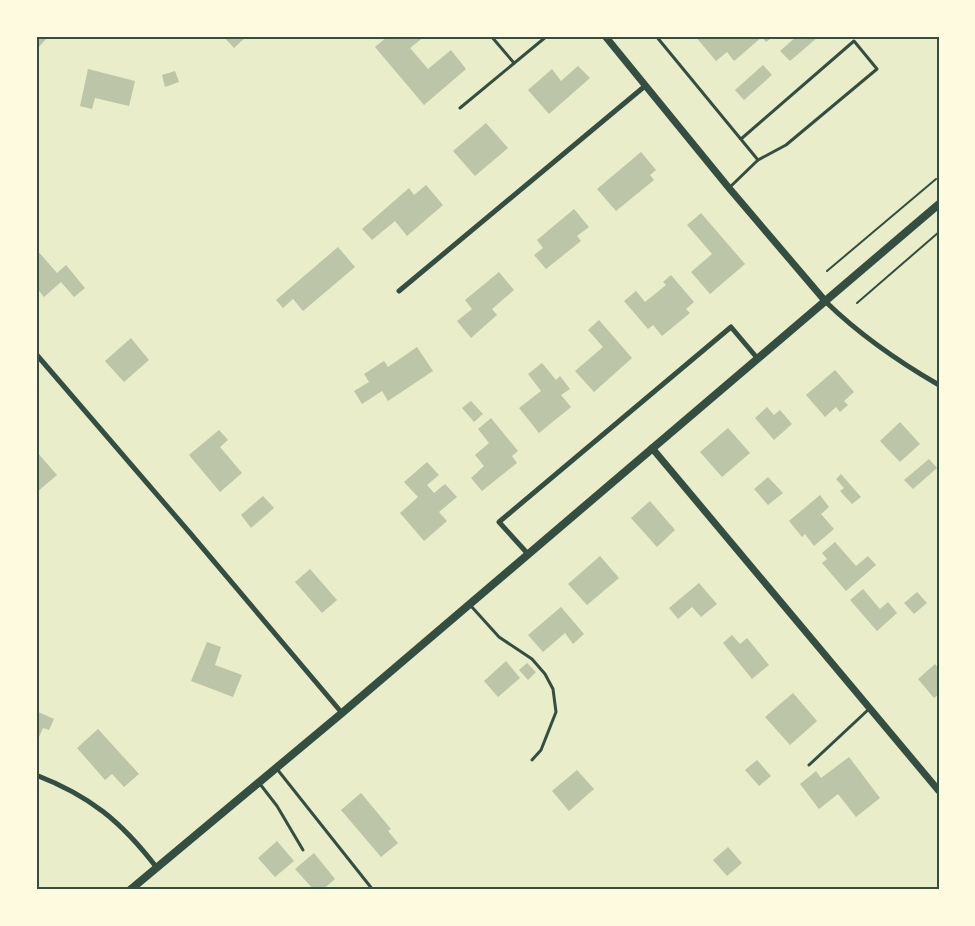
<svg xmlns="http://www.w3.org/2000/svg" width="975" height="926" font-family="'Libre Baskerville',serif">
  <rect width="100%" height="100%" fill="#e9edc9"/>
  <g fill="#bcc5a7">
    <polygon points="36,36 45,36 47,38 36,50"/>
    <polygon points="223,36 247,36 234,48"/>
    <polygon points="388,36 425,36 410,48 428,69 451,50 466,69 424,105 375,47"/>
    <polygon points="695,36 774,36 766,42 762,37 734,61 727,52 716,61"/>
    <polygon points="797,36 818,37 790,61 780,51"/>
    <polygon points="763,65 772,75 744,100 735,90"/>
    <polygon points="578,66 590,78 549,114 528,90 552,69 561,81"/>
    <polygon points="88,69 135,81 129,106 95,98 92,109 80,106"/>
    <polygon points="175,71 179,82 165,87 162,75"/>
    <polygon points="486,123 508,148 475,176 453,151"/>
    <polygon points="641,152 656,170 650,175 654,180 616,211 597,189"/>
    <polygon points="426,185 443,205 407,236 395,221 372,240 362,229 409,188 414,195"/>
    <polygon points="574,209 589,227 577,236 581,241 546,269 534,255 543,248 537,240"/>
    <polygon points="701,213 745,264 710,294 691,272 712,254 687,225"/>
    <polygon points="338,247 355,267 303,311 293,299 283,308 276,300"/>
    <polygon points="36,249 57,273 66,265 85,288 74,297 61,282 44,297 36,287"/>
    <polygon points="499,272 514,290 492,309 497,315 471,338 457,321 472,309 465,300"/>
    <polygon points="671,275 694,302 686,309 690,313 662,336 653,325 648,329 624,301 636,291 645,302 666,285 663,282"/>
    <polygon points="599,320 632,358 594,392 575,371 603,347 588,330"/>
    <polygon points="131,338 149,360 124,382 105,361"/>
    <polygon points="417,347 433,371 388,401 382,391 362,404 354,391 369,382 364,374 384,361 388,367"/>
    <polygon points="542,363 556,380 560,376 570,389 561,395 571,407 539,433 519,408 541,391 528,374"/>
    <polygon points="835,370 854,392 844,401 848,405 840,412 836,407 825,417 806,395"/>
    <polygon points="471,401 483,414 474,422 462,408"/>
    <polygon points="767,407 774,415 780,410 792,424 774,440 755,418"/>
    <polygon points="491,418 518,451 512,456 517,463 482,491 471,478 484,466 475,455 489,443 478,429"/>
    <polygon points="900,422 920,444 900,462 880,441"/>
    <polygon points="728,428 750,453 722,477 700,452"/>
    <polygon points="219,430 228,440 220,447 242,473 220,492 189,455"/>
    <polygon points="36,451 57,475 37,492 36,490"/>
    <polygon points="929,459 937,468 913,489 904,480"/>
    <polygon points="427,462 439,475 427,485 434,493 445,484 457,497 439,512 447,521 424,541 400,513 418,497 404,482"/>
    <polygon points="841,474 861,497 852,504 840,491 844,488 836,479"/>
    <polygon points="768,477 783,493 768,505 754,489"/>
    <polygon points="820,495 829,507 821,514 834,529 814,546 805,534 802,537 789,521"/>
    <polygon points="263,496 274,508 251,528 241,515"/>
    <polygon points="650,501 675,530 657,547 631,518"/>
    <polygon points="835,542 856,566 868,556 876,565 846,591 822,563 827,559 822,553"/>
    <polygon points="600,556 619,578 587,605 568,584"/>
    <polygon points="310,569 337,600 322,613 295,582"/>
    <polygon points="699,583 717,604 701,617 692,607 678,619 669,608"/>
    <polygon points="863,589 880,609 888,602 897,613 877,631 850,600"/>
    <polygon points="917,592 927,603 914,614 904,603"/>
    <polygon points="561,607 584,634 573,644 565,633 543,652 528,635"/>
    <polygon points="732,635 740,644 747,638 769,665 752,679 723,643"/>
    <polygon points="207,642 221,647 215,665 242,675 233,697 191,681"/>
    <polygon points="506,661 520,678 498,697 484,681"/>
    <polygon points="527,663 536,672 528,680 519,670"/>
    <polygon points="935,664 939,669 939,694 934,698 918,679"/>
    <polygon points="793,693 817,721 790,745 765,717"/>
    <polygon points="36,711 54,719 49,730 43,728 36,744"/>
    <polygon points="98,729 139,774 124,787 112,774 105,780 77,748"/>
    <polygon points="849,757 880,798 856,817 838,794 819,809 800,784 816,771 821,778"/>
    <polygon points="757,760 771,776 759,786 745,770"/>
    <polygon points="577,770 594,789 569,811 552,791"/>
    <polygon points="361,793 391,829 388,831 398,843 381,857 341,810"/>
    <polygon points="277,841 294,861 275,877 258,858"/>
    <polygon points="728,847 742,863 727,876 713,860"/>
    <polygon points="314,853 335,879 322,890 314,890 295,869"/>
  </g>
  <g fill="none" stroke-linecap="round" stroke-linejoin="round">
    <g stroke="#344e41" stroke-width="2">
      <polyline points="827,271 936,179"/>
      <polyline points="857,303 939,232"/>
    </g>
    <g stroke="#344e41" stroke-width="3">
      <polyline points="491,36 514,63"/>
      <polyline points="656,36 758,160 730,187"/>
      <polyline points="460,108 547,36"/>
      <polyline points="741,139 854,41 877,69 786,145 758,160"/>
      <polyline points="471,606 499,637 532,659 545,674 553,689 556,712 541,750 532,760"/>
      <polyline points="809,765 869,709"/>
      <polyline points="277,769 373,890"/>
      <polyline points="260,784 277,806 303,850"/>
    </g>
    <g stroke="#344e41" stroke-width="5">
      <polyline points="399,291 645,86"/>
      <path d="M 826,302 C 859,334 899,362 939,385"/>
      <polyline points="36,354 190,533 342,713"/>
      <polyline points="528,554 499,522 731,327 758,359"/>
      <path d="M 36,775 C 90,796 121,821 157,868"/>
    </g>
    <g stroke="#344e41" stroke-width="7">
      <polyline points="605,36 729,188 826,302"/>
      <polyline points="652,448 939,791"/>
    </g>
    <polyline stroke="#344e41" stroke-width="8" points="130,890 342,713 939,204"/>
  </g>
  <rect width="975" height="926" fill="none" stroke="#fefae0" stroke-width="75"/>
  <rect x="38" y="38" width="900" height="850" fill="none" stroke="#344e41" stroke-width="2"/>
</svg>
